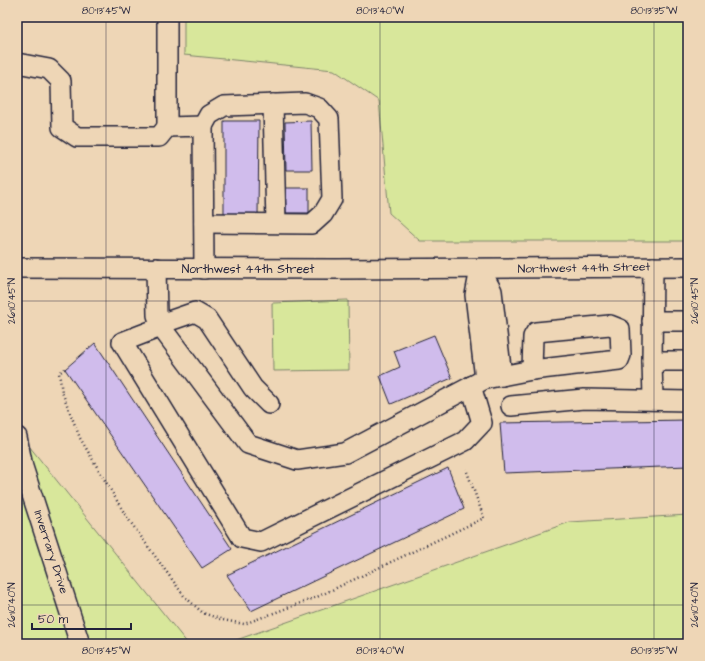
<svg xmlns="http://www.w3.org/2000/svg" width="705" height="661" font-family="'Architects Daughter',sans-serif">
  <rect width="100%" height="100%" fill="#eed6b6"/>
  <filter id="ink" filterUnits="userSpaceOnUse"><feTurbulence type="fractalNoise" baseFrequency=".025" numOctaves="2"/><feDisplacementMap in="SourceGraphic" scale="8" xChannelSelector="R" yChannelSelector="G"/><feConvolveMatrix kernelMatrix="1 2 1 2 8 2 1 2 1" color-interpolation-filters="sRGB"/></filter>
  <g filter="url(#ink)">
    <g fill="#d8e79b" stroke="#7d846b">
      <polygon points="184,17 688,17 688,241 420,241 389,213 379,101 334,70 184,55"/>
      <polygon points="348,300 349,370 273,371 272,303"/>
      <polygon points="17,431 188,644 17,644"/>
      <polygon points="688,515 688,644 225,644 570,522"/>
    </g>
    <polygon fill="#85d5e1" stroke="#5d8d9f" points="17,591 22,602 17,620"/>
    <g fill="#d0bcec" stroke="#22223b">
      <polygon points="224,121 259,121 258,215 224,215"/>
      <polygon points="311,121 312,170 286,170 285,122"/>
      <polygon points="285,188 309,188 309,213 286,213"/>
      <polygon points="434,335 452,378 391,404 380,376 400,367 394,351"/>
      <polygon points="95,343 232,549 202,568 65,369"/>
      <polygon points="688,420 688,466 504,473 500,423"/>
      <polygon points="448,468 464,509 251,611 227,575"/>
    </g>
    <g fill="none" stroke-linecap="round" stroke-linejoin="round">
      <g stroke="#22223b" stroke-width="22">
        <g id="minor">
          <polyline points="167,17 167,127 203,126 204,269"/>
          <polyline points="17,63 49,69 61,81 62,127 77,137 159,137 167,127"/>
          <polyline points="273,104 276,223"/>
          <polyline points="203,126 209,115 224,106 305,103 319,108 329,119 332,199 323,214 312,224 204,223"/>
          <polyline points="653,267 652,361 653,399"/>
          <polyline points="17,268 336,269 688,267"/>
          <polyline points="156,268 157,315 161,327 248,444 297,460 345,453 485,379 532,370"/>
          <polyline points="480,269 475,295 485,379"/>
          <polyline points="480,269 492,291 502,376"/>
          <polyline points="652,321 688,321"/>
          <polygon points="610,325 620,329 621,355 619,360 532,370 533,337 536,332"/>
          <polyline points="652,361 688,361"/>
          <polyline points="269,404 253,388 207,319 195,312 169,321 161,327 122,342 242,538 261,542 465,441 482,423 471,386"/>
          <polyline points="511,406 584,399 688,401"/>
          <polyline points="17,437 23,467 80,644"/>
        </g>
      </g>
      <polyline stroke="#22223b" stroke-width="2.5" stroke-dasharray="1 3" stroke-linecap="butt" points="65,369 59,373 62,392 80,438 126,516 184,596 203,613 223,620 244,624 317,597 484,518 466,469"/>
      <use href="#minor" stroke="#eed6b6" stroke-width="19"/>
    </g>
  </g>
  <path fill="none" stroke="#22223b" stroke-width="1" stroke-opacity="0.45" d="M 106,17 L 106,644M 380,17 L 380,644M 654,17 L 654,644M 17,301 L 688,301M 17,605 L 688,605"/>
  <g text-anchor="middle" dominant-baseline="central" stroke-width="3" stroke-linejoin="round" paint-order="stroke">
    <g font-size="12" fill="#22223b" stroke="#eed6b6">
      <text transform="translate(584 268) rotate(-1)">Northwest 44th Street</text>
      <text x="248" y="269">Northwest 44th Street</text>
      <text transform="translate(51 552) rotate(72)">Inverrary Drive</text>
    </g>
  </g>
  <rect width="705" height="661" fill="none" stroke="#eed6b6" stroke-width="44"/>
  <path d="M32 623v6h99v-6" fill="none" stroke="#22223b" stroke-width="2"/>
  <text x="38" y="623" font-size="12" fill="#22223b" stroke="#eed6b6" stroke-width="3" paint-order="stroke">50 m</text>
  <rect x="22" y="22" width="661" height="617" fill="none" stroke="#22223b" stroke-width="1.5"/>
  <g font-size="10" text-anchor="middle" fill="#22223b">
    <text x="106" y="14">80°13'45"W</text>
    <text x="380" y="14">80°13'40"W</text>
    <text x="654" y="14">80°13'35"W</text>
    <text transform="translate(11 301) rotate(-90)" y="4">26°10'45"N</text>
    <text transform="translate(694 301) rotate(-90)" y="4">26°10'45"N</text>
    <text transform="translate(11 605) rotate(-90)" y="4">26°10'40"N</text>
    <text transform="translate(694 605) rotate(-90)" y="4">26°10'40"N</text>
    <text x="106" y="654">80°13'45"W</text>
    <text x="380" y="654">80°13'40"W</text>
    <text x="654" y="654">80°13'35"W</text>
  </g>
</svg>
